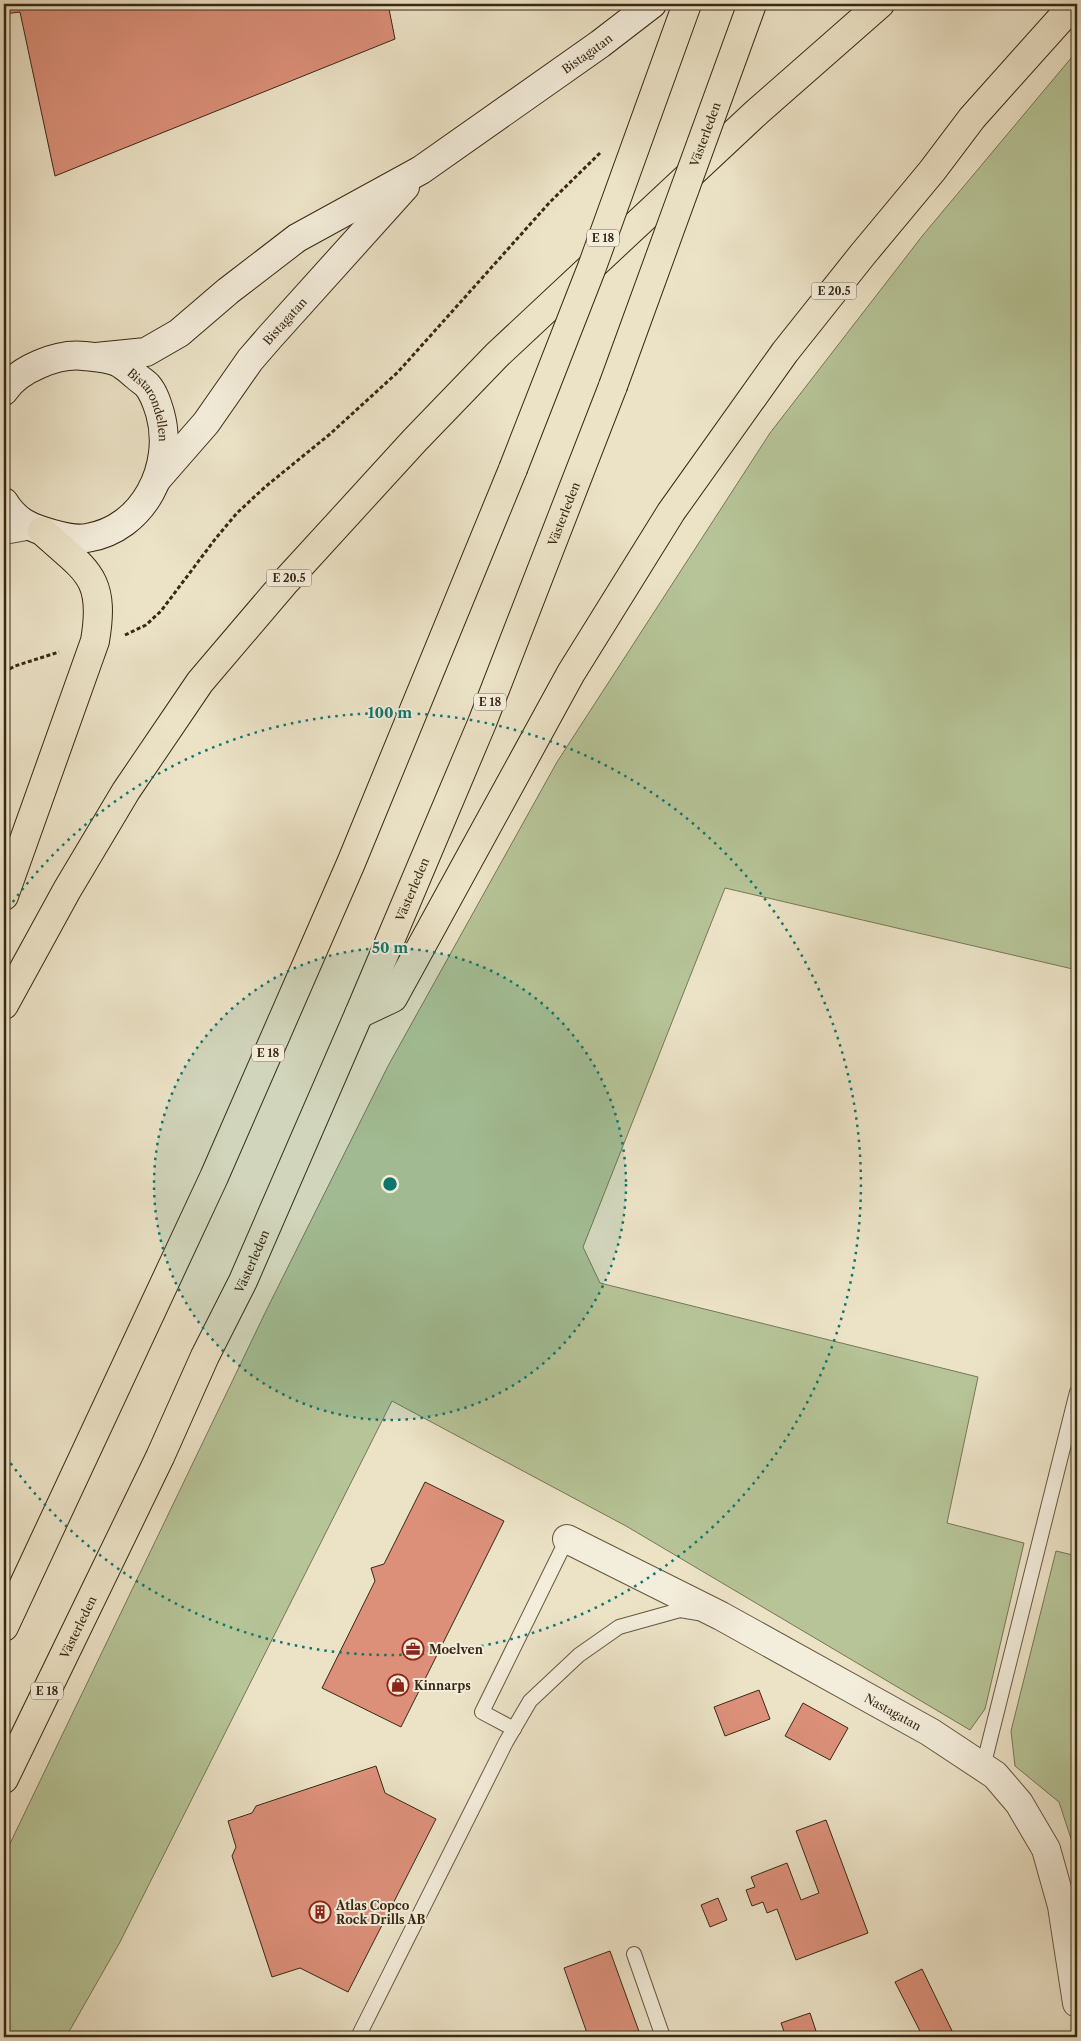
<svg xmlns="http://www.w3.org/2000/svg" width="1081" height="2041" font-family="'Libre Caslon Text',serif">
  <rect width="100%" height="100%" fill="#ece3c7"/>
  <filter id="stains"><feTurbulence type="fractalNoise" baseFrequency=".004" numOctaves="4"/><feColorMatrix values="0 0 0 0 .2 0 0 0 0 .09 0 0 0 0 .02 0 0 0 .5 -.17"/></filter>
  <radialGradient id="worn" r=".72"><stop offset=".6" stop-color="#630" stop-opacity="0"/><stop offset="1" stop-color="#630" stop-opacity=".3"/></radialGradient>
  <g fill="#b6c497" stroke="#787655">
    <polygon points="1077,51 1077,970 725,888 583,1247 600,1283 978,1377 947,1523 1024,1543 985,1709 970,1730 626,1526 392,1401 120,1942 66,2037 4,2037 4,1856 266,1311 388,1066 557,762 770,433 923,235"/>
    <polygon points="1056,1551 1077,1556 1077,1857 1059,1802 1015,1766 1011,1731"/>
  </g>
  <g fill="#dc907a" stroke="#392813">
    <polygon points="4,4 388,4 395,39 55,176 20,12 4,14"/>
    <polygon points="425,1482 504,1521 401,1727 322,1688 375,1581 371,1568 384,1564"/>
    <polygon points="759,1690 770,1719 725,1736 714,1707"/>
    <polygon points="803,1703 848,1728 830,1760 785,1736"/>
    <polygon points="376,1766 385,1793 436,1819 348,1992 300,1968 272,1977 232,1856 236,1847 228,1821 252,1813 256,1806"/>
    <polygon points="826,1820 868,1933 796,1960 777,1909 767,1913 763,1902 752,1906 746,1890 755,1887 751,1877 787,1863 801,1900 819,1893 796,1831"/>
    <polygon points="718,1898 727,1920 710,1927 701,1905"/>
    <polygon points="610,1951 641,2037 575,2037 587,2033 564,1968"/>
    <polygon points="922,1969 955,2037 923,2037 895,1982"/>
    <polygon points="810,2013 818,2037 786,2037 781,2023"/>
  </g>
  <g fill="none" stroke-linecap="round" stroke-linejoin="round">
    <g stroke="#665740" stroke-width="16">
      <g id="service">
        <polyline points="514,1729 482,1712 567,1539"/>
        <polyline points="983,1767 1077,1392"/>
        <polyline points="634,1954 663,2037"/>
        <polyline points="358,2037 506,1742 530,1701 579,1655 619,1627 680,1610 698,1613"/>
      </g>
    </g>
    <g stroke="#665740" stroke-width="30">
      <g id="minor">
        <path id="s1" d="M 567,1539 L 721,1616 L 930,1732 L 995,1775 L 1019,1803 L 1046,1849 L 1062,1906 L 1077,2003"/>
      </g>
    </g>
    <g stroke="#665740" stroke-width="30">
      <polyline id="tertiary" points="4,530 26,526"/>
    </g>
    <g stroke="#392813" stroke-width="30">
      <g id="secondary">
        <path id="s2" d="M 96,357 L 146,352 L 179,333 L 228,291 L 297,238 L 421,170 L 600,44 L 652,4"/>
        <path id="s3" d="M 4,391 C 18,369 58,353 84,356 C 94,357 108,358 117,362 C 124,365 130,371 136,376 C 139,379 144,382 147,385 C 154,393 157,403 160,413 C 175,466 144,529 87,538 C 75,540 64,537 53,534 C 31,528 16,522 4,502"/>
        <path id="s4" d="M 158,478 L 206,423 L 250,360 L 269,338 L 405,187"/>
      </g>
    </g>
    <g stroke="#392813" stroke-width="30">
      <g id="motorway">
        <path d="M 4,896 L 95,641 C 106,576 86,571 42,531"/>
        <polyline points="4,1005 67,890 126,791 200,682 286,581 415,440 497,355 757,112 880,4"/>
        <polyline points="359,1014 393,998 571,673 671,512 785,352 863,254 932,171 972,118 1074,4"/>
        <polyline points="4,1627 214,1177 351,863 513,469"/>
        <path id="s5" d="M 4,1779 L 160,1457 L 205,1356 L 243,1281 L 359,1014 L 482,723 L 613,386"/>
      </g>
    </g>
    <g stroke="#392813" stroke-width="3" stroke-dasharray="4 2.5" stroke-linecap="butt">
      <polyline points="125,635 146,625 161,611 216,538 237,513 265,487 330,434 398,372 550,202 601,152"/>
      <polyline points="4,672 15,666 59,652"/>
    </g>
    <use href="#service" stroke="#f3eddb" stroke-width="14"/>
    <use href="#minor" stroke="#f3eddb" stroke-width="28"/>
    <use href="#tertiary" stroke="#f3eddb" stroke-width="28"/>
    <use href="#secondary" stroke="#f3eddb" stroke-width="28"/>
    <use href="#motorway" stroke="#ece3c7" stroke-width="28"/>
    <g stroke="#392813" stroke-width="30" stroke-linecap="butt">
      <g id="motorway-bridge">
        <path id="s6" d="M 613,386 L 752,4"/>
        <polyline points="513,469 592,267 687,4"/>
      </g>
    </g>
    <use href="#motorway-bridge" stroke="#ece3c7" stroke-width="28"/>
  </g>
  <circle cx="390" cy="1184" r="236" fill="#0f766e" fill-opacity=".12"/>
  <g fill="none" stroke="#0f766e" stroke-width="2.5" stroke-dasharray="2.5 5">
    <circle cx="390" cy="1184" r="236"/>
    <path d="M4 914A471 471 0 1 1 4 1454"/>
  </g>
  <defs>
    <g id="office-ring" transform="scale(1.125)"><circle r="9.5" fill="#f3eddb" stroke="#8f2418" stroke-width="1.5"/><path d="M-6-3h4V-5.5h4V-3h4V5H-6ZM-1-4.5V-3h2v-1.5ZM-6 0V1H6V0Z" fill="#8f2418"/></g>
    <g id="shop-ring" transform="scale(1.125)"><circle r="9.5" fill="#f3eddb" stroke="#8f2418" stroke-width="1.5"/><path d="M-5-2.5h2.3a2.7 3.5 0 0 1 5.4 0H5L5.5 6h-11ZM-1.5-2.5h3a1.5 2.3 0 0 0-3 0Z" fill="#8f2418"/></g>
    <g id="building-ring" transform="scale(1.125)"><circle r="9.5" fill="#f3eddb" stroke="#8f2418" stroke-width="1.5"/><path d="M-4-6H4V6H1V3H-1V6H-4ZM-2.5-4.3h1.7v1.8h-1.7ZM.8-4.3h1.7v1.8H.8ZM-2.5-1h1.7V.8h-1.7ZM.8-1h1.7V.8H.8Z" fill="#8f2418"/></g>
  </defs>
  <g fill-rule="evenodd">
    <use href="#office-ring" x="413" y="1649"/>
    <use href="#shop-ring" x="398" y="1685"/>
    <use href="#building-ring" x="320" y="1912"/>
  </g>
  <g text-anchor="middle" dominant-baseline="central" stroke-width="4" stroke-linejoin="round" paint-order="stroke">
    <g fill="#f3eddb" stroke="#71634f" stroke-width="1">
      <rect x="587" y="229.5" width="32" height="17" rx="4"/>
      <rect x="811.5" y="282.5" width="45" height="17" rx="4"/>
      <rect x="266.5" y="569.5" width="45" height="17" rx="4"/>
      <rect x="474" y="693.5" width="32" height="17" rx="4"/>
      <rect x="252" y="1044.5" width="32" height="17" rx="4"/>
      <rect x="31" y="1682.5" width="32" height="17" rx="4"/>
    </g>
    <g font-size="11" font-weight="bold" fill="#392813">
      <text x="603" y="238">E 18</text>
      <text x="834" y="291">E 20.5</text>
      <text x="289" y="578">E 20.5</text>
      <text x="490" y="702">E 18</text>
      <text x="268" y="1053">E 18</text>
      <text x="47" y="1691">E 18</text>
    </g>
    <g font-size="12" fill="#392813" stroke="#f3eddb">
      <text stroke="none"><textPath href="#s2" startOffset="584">Bistagatan</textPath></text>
      <text stroke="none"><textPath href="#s6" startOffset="268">Västerleden</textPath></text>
      <text stroke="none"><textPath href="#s4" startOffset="202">Bistagatan</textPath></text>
      <text stroke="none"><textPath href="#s3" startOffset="181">Bistarondellen</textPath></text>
      <text stroke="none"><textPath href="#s5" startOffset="1384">Västerleden</textPath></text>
      <text stroke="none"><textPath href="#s5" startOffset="979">Västerleden</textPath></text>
      <text stroke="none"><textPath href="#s5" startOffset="574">Västerleden</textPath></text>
      <text stroke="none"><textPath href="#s5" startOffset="169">Västerleden</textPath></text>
      <text stroke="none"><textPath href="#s1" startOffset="369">Nastagatan</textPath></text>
    </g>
    <g font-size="12" font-weight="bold" fill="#392813" stroke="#f3eddb" text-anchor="start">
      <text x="429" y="1649">Moelven</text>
      <text x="414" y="1685">Kinnarps</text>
      <text x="336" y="1905">Atlas Copco<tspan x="336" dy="14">Rock Drills AB</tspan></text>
    </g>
  </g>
  <circle cx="390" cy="1184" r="8" fill="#0f766e" stroke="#f3eddb" stroke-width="2.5"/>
  <g font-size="15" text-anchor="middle" font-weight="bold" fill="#0f766e" stroke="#f3eddb" stroke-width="4" stroke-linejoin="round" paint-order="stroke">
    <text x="390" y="718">100 m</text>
    <text x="390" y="953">50 m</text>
  </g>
  <rect width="1081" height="2041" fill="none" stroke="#ece3c7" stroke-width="20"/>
  <rect x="5" y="5" width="1071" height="2031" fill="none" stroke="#392813" stroke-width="2.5"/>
  <rect x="10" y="10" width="1061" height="2021" fill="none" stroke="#392813"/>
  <rect width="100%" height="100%" filter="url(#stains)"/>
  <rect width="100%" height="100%" fill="url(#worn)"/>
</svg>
